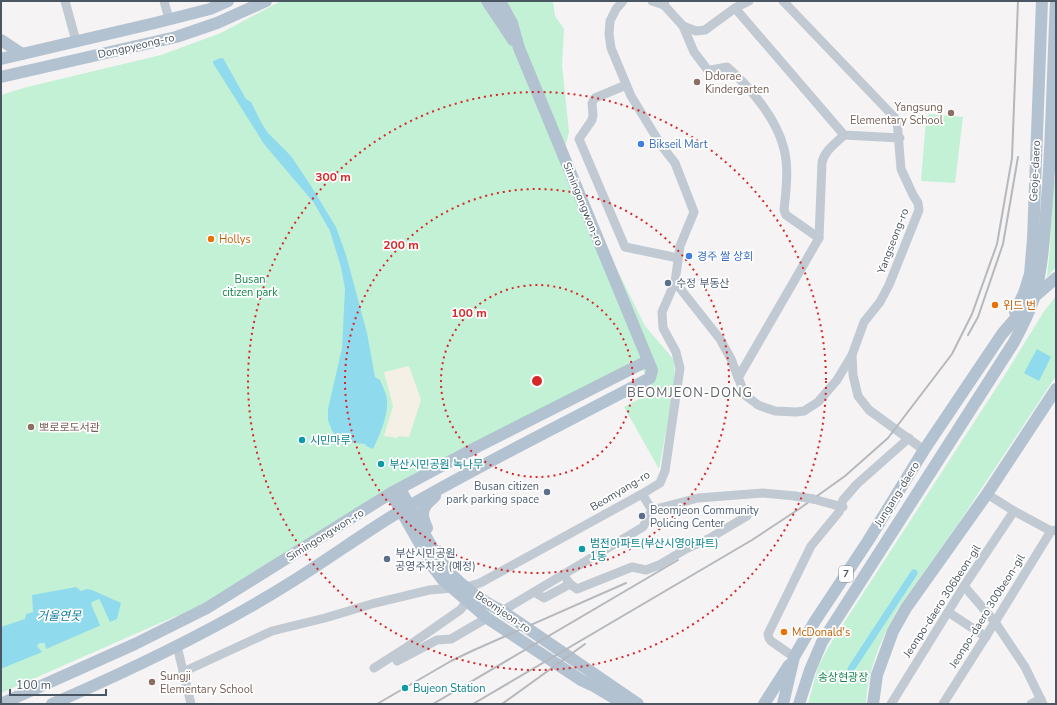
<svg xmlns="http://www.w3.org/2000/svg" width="1057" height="705" font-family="'Nunito Sans','Noto Sans KR',sans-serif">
  <rect width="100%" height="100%" fill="#f5f3f3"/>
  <g fill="#c3f1d5">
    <polygon points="281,1 553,1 555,16 564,29 562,65 569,132 562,159 645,326 675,361 673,394 659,469 624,407 654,391 638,361 188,613 176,616 1,693 1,95 27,87 161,55 221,33"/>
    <polygon points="929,114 963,117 955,183 921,181 926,120"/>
    <polygon points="1053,177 1056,182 1056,267 1047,277 1050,249"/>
    <path d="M 1056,296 L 1056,376 L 958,524 L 899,607 C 882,636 868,669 866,704 L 808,704 L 818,667 L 829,646 L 1006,373 L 1043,313 Z"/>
  </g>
  <polygon fill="#f5f0e5" points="409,366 421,400 409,437 398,436 398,438 384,436 393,406 384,372"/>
  <g fill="#90daee">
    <path d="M 221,58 L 223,58 L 246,99 L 251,102 L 262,124 L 268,133 L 291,156 L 311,186 L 336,227 L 346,255 L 367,333 L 375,377 L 380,380 C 382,386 387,394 387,401 C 388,416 380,435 373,449 L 366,446 L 365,444 L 345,442 L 337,437 L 332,431 L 328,420 L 328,409 L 342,348 L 345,289 L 341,267 L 330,231 L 314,203 L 264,144 L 213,63 L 213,61 Z"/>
    <polygon points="1037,349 1051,357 1039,381 1024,373"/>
    <polygon points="76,587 81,591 87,589 92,590 121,603 117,619 110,622 100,600 99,599 92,602 91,604 100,625 99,626 46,649 45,643 39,643 37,646 42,652 3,668 1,668 1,627 25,619 26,614 33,612 32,595"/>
  </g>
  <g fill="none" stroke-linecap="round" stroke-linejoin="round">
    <polyline stroke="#90daee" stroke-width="7" points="851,669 914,573"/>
    <g stroke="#c1cad2" stroke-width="9">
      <polyline points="65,1 76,41"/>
      <polyline points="164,1 169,19"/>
      <polyline points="652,1 664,5 665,1"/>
      <polyline points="783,1 897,120 901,169 913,195 918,203 919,210 889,285 880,302 864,322 852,355 853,375 858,396 869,410 924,450"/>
      <polyline points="664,5 683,26 696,31 705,30 735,8 749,1"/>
      <polyline points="735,8 844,135 900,138"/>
      <path d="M 683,26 L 694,52 L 707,69 L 711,70 L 727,67 C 750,87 777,119 784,149 C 789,168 786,191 784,210 L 786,215 L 819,238"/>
      <polyline points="626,85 595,98 592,103 593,115 592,120 579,139 625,247 678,258"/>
      <polyline points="675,282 720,339 731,359 745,395 758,405 766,408 775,411 796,412 804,411 818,402 837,380 852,355"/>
      <path d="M 738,378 L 819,238 L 822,163 C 824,151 835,144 844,135"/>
      <polyline points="642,494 652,510"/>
      <polyline points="987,494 1014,511 1051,531 1056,530"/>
      <polyline points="813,499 835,505"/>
      <polyline points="570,584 577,589 632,567 646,570 659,565 686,549 710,538 747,516"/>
      <polyline points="964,586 995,622 1025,667 1043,704"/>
      <polyline points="534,592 544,598 570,584 567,580"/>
      <polyline points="502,611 643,527 652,510 698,498 763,493 795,496"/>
      <polyline points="948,612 986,637"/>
      <polyline points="177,646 191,704"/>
      <polyline points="794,657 771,641 769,638 768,634 811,546 839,512 843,500 857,484 909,438"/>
      <polyline points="397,661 437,640 451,639 487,618"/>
      <polyline points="374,668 407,647 460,610 467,602"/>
      <polyline points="183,672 272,631 325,618 375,603 429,590 466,587 480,583 642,494 660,483 665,471 680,368 676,352 663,328 662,312 675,282 680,246 694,212 675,163 661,145 631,96 611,48 609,34 610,21 616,9 623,1"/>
      <polyline points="891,704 964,586 1014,511"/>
      <polyline points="943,704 995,622 1051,531"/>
      <polyline points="1031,704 1041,699"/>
    </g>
    <g stroke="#b3c2d1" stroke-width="12">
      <polyline points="487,1 513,40"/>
      <polyline points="1,40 22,54"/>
      <polyline points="1,59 155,23 210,9 228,1"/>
      <polyline points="1,77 176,37 217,23 266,1"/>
      <polyline points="1015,312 1024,293 1030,274 1033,239 1042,1"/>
      <path d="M 400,489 C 413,512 425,538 441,561 C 454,581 481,601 502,611 L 638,704"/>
      <polyline points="391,493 433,567 443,580 487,618 581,680 594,686 624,704"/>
      <path d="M 427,528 C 423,519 420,511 428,503 C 430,500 433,499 435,496"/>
      <polyline points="1,704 135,644 207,608 391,493 477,447 647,361"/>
      <path d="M 52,704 C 135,668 217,629 293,581 C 330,558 365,532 402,510 C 483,463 567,422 650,378 L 652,370 L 519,48 L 512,23 L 500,1"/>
      <polyline points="764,704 789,665"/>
      <polyline points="783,704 794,657 815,621 868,541 924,450 1002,334 1034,297 1056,278"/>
      <path d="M 799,704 L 810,670 L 822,642 L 1014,342 C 1022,327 1029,313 1034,298 C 1044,265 1045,220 1048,186 C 1052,125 1053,63 1056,1"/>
      <polyline points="873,704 877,675 893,631 906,608 987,494 1056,389"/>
    </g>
    <g stroke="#b5b8bd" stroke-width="2">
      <polyline points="968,335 978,317 1003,244 1018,157"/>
      <polyline points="377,704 451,661 474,650 626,583"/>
      <polyline points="433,704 678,560"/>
      <polyline points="473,704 752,540 799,509 845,476 888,438 952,354 972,314 997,244 1012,158 1018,1"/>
      <polyline points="502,704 585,644"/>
    </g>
    <g stroke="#c1cad2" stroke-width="9">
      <polyline points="795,496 813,499"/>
      <polyline points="835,505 843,507"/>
    </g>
  </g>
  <g fill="none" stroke="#d62828" stroke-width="2" stroke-dasharray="2 4">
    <circle cx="537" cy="381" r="96"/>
    <circle cx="537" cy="381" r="192"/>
    <circle cx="537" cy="381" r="289"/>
  </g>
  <g fill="#8d6e63" stroke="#fff" stroke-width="1.5">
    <circle cx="697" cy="82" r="4"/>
    <circle cx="951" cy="113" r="4"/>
    <circle cx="31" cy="427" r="4"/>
    <circle cx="152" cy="682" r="4"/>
  </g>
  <g fill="#3f7fe0" stroke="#fff" stroke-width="1.5">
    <circle cx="641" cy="144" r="4"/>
    <circle cx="689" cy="256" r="4"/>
  </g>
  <g fill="#e8710a" stroke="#fff" stroke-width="1.5">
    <circle cx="211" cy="239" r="4"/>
    <circle cx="995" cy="305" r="4"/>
    <circle cx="784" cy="632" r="4"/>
  </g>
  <g fill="#5c6f8a" stroke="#fff" stroke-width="1.5">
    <circle cx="668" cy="283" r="4"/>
    <circle cx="547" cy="492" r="4"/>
    <circle cx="642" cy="516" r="4"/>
    <circle cx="387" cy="559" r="4"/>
  </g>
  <g fill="#0f9aa8" stroke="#fff" stroke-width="1.5">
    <circle cx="302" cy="440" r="4"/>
    <circle cx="381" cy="464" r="4"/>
    <circle cx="582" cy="549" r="4"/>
    <circle cx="405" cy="688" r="4"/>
  </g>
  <g text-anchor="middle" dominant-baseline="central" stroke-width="3.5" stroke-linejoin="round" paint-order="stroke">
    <rect fill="#fff" stroke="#808990" stroke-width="1" x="839" y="566" width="14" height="16" rx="3"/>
    <g font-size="10" font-weight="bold" fill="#4a5661">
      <text x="846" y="574">7</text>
    </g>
    <g font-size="11" fill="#4a5661" stroke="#fff">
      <text transform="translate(136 46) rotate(-13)">Dongpyeong-ro</text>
      <text transform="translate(1035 171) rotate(-87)">Geoje-daero</text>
      <text transform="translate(583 204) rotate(68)">Simingongwon-ro</text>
      <text transform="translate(893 241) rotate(-69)">Yangseong-ro</text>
      <text transform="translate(620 491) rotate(-31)">Beomyang-ro</text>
      <text transform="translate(897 494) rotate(-58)">Jungang-daero</text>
      <text transform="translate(325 535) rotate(-32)">Simingongwon-ro</text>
      <text transform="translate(942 601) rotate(-57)">Jeonpo-daero 306beon-gil</text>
      <text transform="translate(987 611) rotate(-58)">Jeonpo-daero 300beon-gil</text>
      <text transform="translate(503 612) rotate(34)">Beomjeon-ro</text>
    </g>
    <g font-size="11" fill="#785e54" stroke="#fff" text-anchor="start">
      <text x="705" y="76">Ddorae<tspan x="705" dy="13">Kindergarten</tspan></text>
      <text x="943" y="107" text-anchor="end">Yangsung<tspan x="943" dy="13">Elementary School</tspan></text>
      <text x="39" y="427">뽀로로도서관</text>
      <text x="160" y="676">Sungji<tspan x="160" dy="13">Elementary School</tspan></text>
    </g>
    <g font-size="11" fill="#366cbe" stroke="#fff" text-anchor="start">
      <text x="649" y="144">Bikseil Mart</text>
      <text x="697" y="256">경주 쌀 상회</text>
    </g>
    <g font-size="11" fill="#c56008" stroke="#fff" text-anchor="start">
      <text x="219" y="239">Hollys</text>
      <text x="1003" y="305">위드 번</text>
      <text x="792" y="632">McDonald's</text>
    </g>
    <g font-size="11" fill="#17864f" stroke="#fff">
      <text x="250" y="279">Busan<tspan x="250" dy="13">citizen park</tspan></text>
      <text x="843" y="677">송상현광장</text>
    </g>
    <g font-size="11" fill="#4e5e75" stroke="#fff" text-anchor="start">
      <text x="676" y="283">수정 부동산</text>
      <text x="539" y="486" text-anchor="end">Busan citizen<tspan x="539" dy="13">park parking space</tspan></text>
      <text x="650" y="510">Beomjeon Community<tspan x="650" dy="13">Policing Center</tspan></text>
      <text x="395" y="553">부산시민공원<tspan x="395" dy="13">공영주차장 (예정)</tspan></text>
    </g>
    <g font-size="11" fill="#0d838f" stroke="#fff" text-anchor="start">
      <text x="310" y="440">시민마루</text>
      <text x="389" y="464">부산시민공원 녹나무</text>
      <text x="590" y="543">범전아파트(부산시영아파트)<tspan x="590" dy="13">1동</tspan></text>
      <text x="413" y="688">Bujeon Station</text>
    </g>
    <g font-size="12" font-style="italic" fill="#0c7c9b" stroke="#fff">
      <text x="59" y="616">거울연못</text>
    </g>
    <g font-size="13" letter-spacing="1" fill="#5f6368" stroke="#fff">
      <text x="690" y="393">BEOMJEON-DONG</text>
    </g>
  </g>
  <circle cx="537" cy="381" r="6" fill="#d62828" stroke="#fff" stroke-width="2"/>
  <g font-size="12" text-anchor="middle" font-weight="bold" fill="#d62828" stroke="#fff" stroke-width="3.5" stroke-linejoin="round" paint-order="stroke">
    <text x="333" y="181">300 m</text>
    <text x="401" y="249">200 m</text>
    <text x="469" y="317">100 m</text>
  </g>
  <rect width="1057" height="705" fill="none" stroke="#4a5661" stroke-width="4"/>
  <path d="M10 689v6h96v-6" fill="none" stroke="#4a5661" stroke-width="2"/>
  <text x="16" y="689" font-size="12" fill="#4a5661" stroke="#ffffff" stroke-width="3" paint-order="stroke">100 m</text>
</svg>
